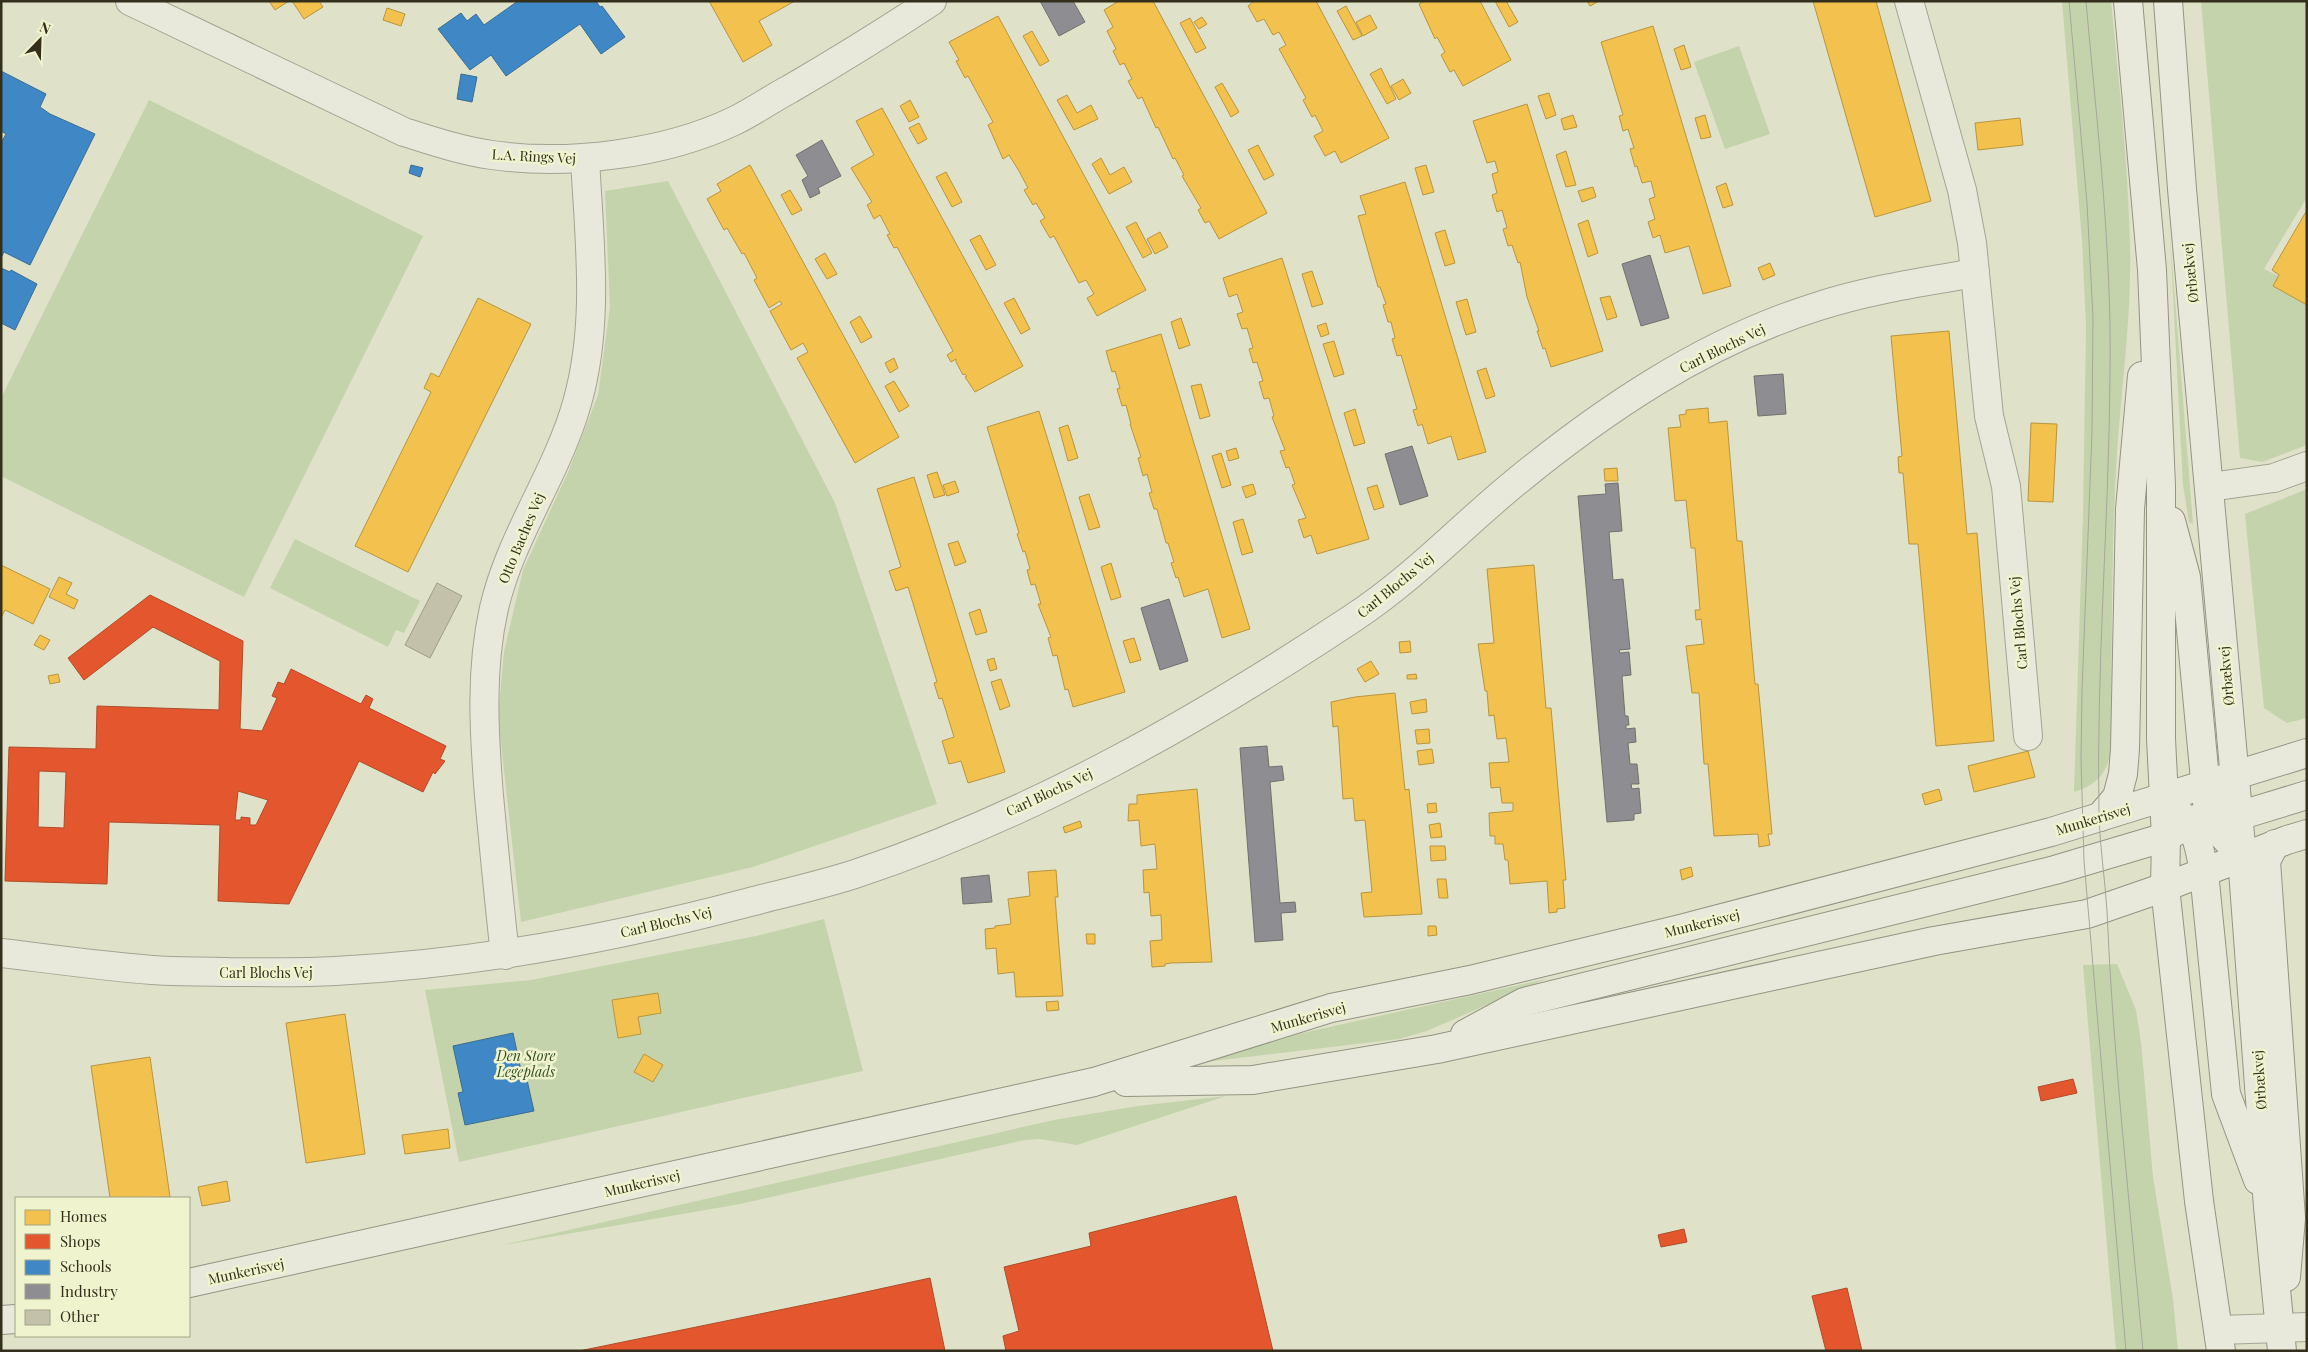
<svg xmlns="http://www.w3.org/2000/svg" width="2308" height="1352" font-family="'Playfair Display',serif">
  <rect width="100%" height="100%" fill="#dfe1c9"/>
  <g fill="#c4d3ac">
    <path d="M 2062,1 L 2111,1 C 2119,83 2128,164 2130,246 C 2132,319 2120,395 2116,469 C 2111,562 2112,655 2111,748 C 2108,773 2097,785 2074,792 L 2083,514 L 2086,325 L 2082,240 Z"/>
    <polygon points="2201,1 2307,1 2307,197 2264,269 2307,290 2307,445 2262,462 2240,458"/>
    <polygon points="1739,46 1770,134 1725,149 1694,62"/>
    <polygon points="149,100 423,236 244,597 1,476 1,398"/>
    <polygon points="668,181 835,503 937,804 753,867 521,922 498,717 504,652 523,570 569,470 598,395 610,307 605,191"/>
    <polygon points="2170,237 2193,524 2189,522 2183,485"/>
    <polygon points="2307,489 2307,718 2287,723 2264,708 2245,514"/>
    <polygon points="295,539 420,601 404,633 396,630 388,647 270,588"/>
    <polygon points="824,919 863,1071 459,1162 425,990 531,980 756,936"/>
    <polygon points="2117,964 2136,1010 2141,1042 2153,1177 2173,1299 2178,1351 2116,1351 2083,965"/>
    <polygon points="1546,979 1427,1031 1399,1039 1205,1062 1199,1059 1203,1055"/>
    <polygon points="1226,1096 1077,1145 1040,1139 1025,1140 740,1204 503,1245 1054,1120 1138,1106"/>
  </g>
  <g fill="#f2c14e" stroke="#b9953f">
    <polygon points="269,1 289,1 275,10"/>
    <polygon points="292,1 319,1 323,7 304,19"/>
    <polygon points="709,1 795,1 759,21 772,45 743,62"/>
    <polygon points="1119,1 1153,1 1267,213 1219,239 1209,221 1205,223 1198,210 1201,208 1182,176 1184,175 1175,158 1173,159 1158,127 1156,128 1142,97 1138,99 1128,81 1132,79 1124,63 1120,65 1113,51 1116,49 1107,31 1113,27 1104,10"/>
    <polygon points="1254,1 1316,1 1389,138 1341,163 1335,151 1325,156 1314,136 1323,131 1315,115 1312,117 1303,100 1306,98 1279,49 1286,45 1279,32 1273,35 1264,19 1257,22 1248,6"/>
    <polygon points="1425,1 1480,1 1511,60 1463,86 1454,70 1450,72 1441,55 1445,52 1437,37 1435,39 1419,4"/>
    <polygon points="1495,1 1506,1 1518,22 1509,27"/>
    <polygon points="1587,1 1599,1 1590,6"/>
    <polygon points="1813,1 1876,1 1931,201 1875,217"/>
    <polygon points="1346,6 1362,36 1353,40 1337,11"/>
    <polygon points="387,8 405,14 401,26 383,20"/>
    <polygon points="1370,15 1377,28 1363,36 1356,22"/>
    <polygon points="998,16 1146,290 1097,316 1087,298 1094,294 1086,280 1079,283 1054,236 1050,238 1040,221 1045,218 1036,203 1033,205 1024,190 1028,188 1019,171 1009,155 1003,159 988,125 993,122 968,76 965,78 956,61 959,60 949,42"/>
    <polygon points="1202,17 1207,24 1199,29 1194,22"/>
    <polygon points="1190,18 1206,48 1196,53 1180,23"/>
    <polygon points="1653,26 1731,286 1703,294 1689,246 1665,253 1660,235 1653,238 1648,222 1655,219 1649,199 1655,197 1651,181 1642,183 1637,166 1635,167 1630,149 1634,148 1628,129 1623,131 1619,116 1623,115 1601,42"/>
    <polygon points="1032,31 1049,61 1040,66 1023,36"/>
    <polygon points="1684,45 1691,67 1681,70 1674,49"/>
    <polygon points="1381,68 1396,99 1387,104 1370,74"/>
    <polygon points="1403,79 1411,93 1399,100 1391,86"/>
    <polygon points="1222,83 1239,112 1231,117 1215,87"/>
    <polygon points="1549,93 1556,115 1546,119 1538,96"/>
    <polygon points="1067,95 1077,113 1091,105 1098,119 1074,130 1057,100"/>
    <polygon points="910,100 919,117 909,122 900,106"/>
    <polygon points="1527,104 1603,351 1551,367 1545,348 1543,349 1537,331 1539,331 1527,297 1520,262 1518,263 1512,245 1508,246 1503,229 1507,228 1502,210 1497,212 1492,195 1497,193 1492,174 1498,172 1495,161 1487,163 1473,121"/>
    <polygon points="882,108 1023,366 975,392 965,377 967,376 965,374 963,375 956,362 956,359 951,362 947,355 953,351 897,247 894,248 887,235 890,234 880,215 874,219 867,205 872,202 851,168 874,155 856,121"/>
    <polygon points="1573,115 1577,127 1564,130 1561,119"/>
    <polygon points="1705,115 1711,137 1701,139 1695,118"/>
    <polygon points="2020,118 2023,145 1978,150 1975,123"/>
    <polygon points="919,123 927,139 918,144 909,128"/>
    <polygon points="1258,145 1274,175 1264,180 1248,150"/>
    <polygon points="1566,151 1576,185 1566,187 1556,155"/>
    <polygon points="1101,158 1110,175 1124,167 1132,182 1109,194 1092,164"/>
    <polygon points="750,165 899,437 855,463 797,358 808,352 803,343 791,350 770,311 782,304 780,301 769,308 754,280 757,278 744,253 742,254 727,228 724,230 707,199 721,191 717,184"/>
    <polygon points="1426,165 1434,192 1423,195 1415,168"/>
    <polygon points="946,172 962,202 952,207 936,177"/>
    <polygon points="1405,182 1486,452 1458,460 1451,436 1428,444 1422,424 1418,426 1413,410 1417,409 1401,355 1397,356 1392,339 1395,338 1391,322 1388,322 1383,305 1386,304 1380,287 1378,287 1358,216 1366,214 1360,196"/>
    <polygon points="1726,183 1733,205 1723,208 1716,187"/>
    <polygon points="1593,187 1596,197 1582,202 1578,191"/>
    <polygon points="790,190 802,210 792,215 781,195"/>
    <polygon points="2307,210 2307,305 2273,286 2279,275 2272,270"/>
    <polygon points="1588,220 1598,253 1588,257 1578,224"/>
    <polygon points="1136,222 1152,253 1143,258 1126,227"/>
    <polygon points="1445,230 1455,263 1445,266 1435,233"/>
    <polygon points="1160,232 1168,247 1155,254 1147,239"/>
    <polygon points="980,235 996,265 986,270 970,240"/>
    <polygon points="825,253 837,274 827,279 815,259"/>
    <polygon points="1282,258 1369,539 1317,554 1311,535 1304,538 1298,520 1306,518 1292,485 1295,484 1289,467 1286,468 1280,451 1285,450 1272,417 1274,416 1269,398 1264,399 1259,382 1263,381 1257,362 1253,363 1249,349 1253,348 1247,328 1242,329 1237,314 1243,312 1237,294 1229,297 1223,278"/>
    <polygon points="1770,263 1775,275 1763,280 1758,268"/>
    <polygon points="1312,271 1323,304 1312,307 1302,274"/>
    <polygon points="1610,296 1617,317 1607,320 1600,298"/>
    <polygon points="478,298 531,324 408,572 355,546 431,392 424,388 431,373 439,377"/>
    <polygon points="1014,298 1030,329 1021,334 1004,303"/>
    <polygon points="1467,299 1476,332 1466,335 1456,302"/>
    <polygon points="860,316 872,337 861,343 850,322"/>
    <polygon points="1181,318 1190,345 1179,349 1171,322"/>
    <polygon points="1326,323 1329,334 1321,337 1317,326"/>
    <polygon points="1949,331 1967,534 1977,533 1994,741 1936,746 1918,544 1909,544 1903,473 1899,473 1898,457 1902,456 1891,336"/>
    <polygon points="1161,334 1250,629 1222,638 1208,589 1184,597 1178,577 1176,578 1171,563 1174,562 1168,543 1166,543 1157,509 1154,509 1149,493 1152,492 1147,474 1143,476 1138,458 1141,457 1130,424 1131,424 1126,405 1122,406 1117,389 1120,388 1115,371 1112,372 1106,351"/>
    <polygon points="1334,341 1344,374 1334,377 1323,344"/>
    <polygon points="894,358 898,368 890,373 885,363"/>
    <polygon points="1486,368 1495,396 1486,399 1477,371"/>
    <polygon points="894,381 909,406 899,412 885,386"/>
    <polygon points="1201,384 1210,416 1200,419 1191,386"/>
    <polygon points="1708,408 1709,423 1727,421 1737,541 1742,541 1755,684 1758,684 1772,834 1768,834 1770,845 1759,847 1758,834 1714,836 1708,764 1704,764 1699,693 1692,693 1686,646 1704,644 1701,619 1696,620 1695,610 1700,610 1695,548 1691,548 1686,500 1675,501 1668,428 1681,427 1679,415 1686,414 1686,410"/>
    <polygon points="1355,409 1365,443 1354,446 1344,413"/>
    <polygon points="1039,411 1125,692 1073,707 1068,689 1065,690 1057,655 1053,656 1048,638 1051,637 1038,604 1041,604 1035,584 1031,585 1027,570 1030,569 1025,551 1023,552 1017,534 1019,533 987,427"/>
    <polygon points="2031,423 2057,424 2053,502 2028,501"/>
    <polygon points="1068,425 1078,458 1068,461 1059,428"/>
    <polygon points="1236,448 1239,458 1229,461 1226,451"/>
    <polygon points="1221,453 1231,485 1222,488 1212,456"/>
    <polygon points="1617,468 1618,481 1605,481 1604,469"/>
    <polygon points="937,472 945,495 934,498 927,475"/>
    <polygon points="914,477 1005,772 968,783 961,761 949,764 942,741 954,737 942,698 939,699 934,683 937,682 908,587 896,591 889,571 901,567 877,489"/>
    <polygon points="955,481 959,492 947,496 943,485"/>
    <polygon points="1253,484 1256,494 1246,498 1242,487"/>
    <polygon points="1377,485 1384,507 1374,510 1367,488"/>
    <polygon points="1089,494 1100,527 1089,530 1079,497"/>
    <polygon points="1243,519 1253,552 1242,555 1233,522"/>
    <polygon points="958,541 966,562 955,566 948,544"/>
    <polygon points="1111,563 1121,597 1111,600 1101,567"/>
    <polygon points="1,565 50,589 33,624 5,610 1,618"/>
    <polygon points="1534,565 1546,708 1551,708 1566,880 1563,880 1565,908 1557,909 1557,912 1549,913 1547,881 1510,884 1508,860 1505,860 1503,844 1495,844 1495,836 1490,836 1489,813 1513,811 1513,803 1502,803 1500,787 1491,788 1489,763 1509,762 1506,738 1497,739 1494,715 1489,716 1487,691 1485,691 1478,644 1494,643 1487,569"/>
    <polygon points="59,577 72,583 66,594 78,600 74,609 49,597"/>
    <polygon points="980,609 987,632 976,635 969,613"/>
    <polygon points="40,635 50,640 44,650 34,645"/>
    <polygon points="1134,638 1141,660 1130,663 1123,641"/>
    <polygon points="1410,641 1411,652 1400,653 1399,642"/>
    <polygon points="994,658 997,669 990,671 987,660"/>
    <polygon points="1371,661 1379,674 1365,682 1357,669"/>
    <polygon points="58,674 60,682 50,684 48,676"/>
    <polygon points="1416,674 1417,679 1407,679 1407,675"/>
    <polygon points="1001,679 1010,706 1000,710 991,682"/>
    <polygon points="1395,693 1405,790 1409,789 1422,914 1364,917 1361,893 1372,892 1365,820 1355,821 1353,798 1343,799 1338,726 1333,727 1331,702 1355,697"/>
    <polygon points="1426,699 1427,712 1412,714 1410,702"/>
    <polygon points="1429,729 1430,743 1417,744 1415,730"/>
    <polygon points="1432,749 1434,763 1419,765 1417,751"/>
    <polygon points="2028,751 2035,777 1974,792 1968,766"/>
    <polygon points="1197,789 1212,962 1171,963 1165,964 1165,966 1152,967 1150,941 1162,940 1161,915 1151,916 1149,892 1144,893 1143,870 1157,869 1155,844 1141,846 1139,820 1128,821 1129,804 1137,804 1137,795"/>
    <polygon points="1939,789 1942,800 1925,805 1922,794"/>
    <polygon points="1436,803 1437,812 1428,813 1427,804"/>
    <polygon points="1080,821 1082,827 1065,833 1063,827"/>
    <polygon points="1440,823 1442,837 1431,838 1429,825"/>
    <polygon points="1430,846 1445,846 1446,860 1431,861"/>
    <polygon points="1691,867 1693,876 1682,880 1680,870"/>
    <polygon points="1056,870 1058,897 1055,897 1063,996 1016,997 1014,972 998,974 996,948 986,949 985,929 995,928 995,926 1011,924 1008,899 1030,896 1028,872"/>
    <polygon points="1437,879 1446,879 1448,898 1439,898"/>
    <polygon points="1428,926 1436,926 1437,935 1428,936"/>
    <polygon points="1086,934 1095,934 1095,944 1087,944"/>
    <polygon points="658,993 661,1013 638,1017 641,1034 618,1038 612,1000"/>
    <polygon points="1058,1001 1059,1010 1047,1011 1046,1002"/>
    <polygon points="345,1014 365,1154 306,1163 286,1023"/>
    <polygon points="644,1054 663,1065 653,1082 634,1072"/>
    <polygon points="150,1057 170,1197 110,1198 91,1066"/>
    <polygon points="448,1129 450,1148 405,1154 402,1135"/>
    <polygon points="227,1181 230,1201 202,1206 198,1187"/>
  </g>
  <g fill="#e4572e" stroke="#af4b29" fill-rule="evenodd">
    <path d="M 150,595 L 243,641 L 240,729 L 262,731 L 277,698 L 272,696 L 278,682 L 284,684 L 291,669 L 361,704 L 366,695 L 373,699 L 369,708 L 446,746 L 440,759 L 445,761 L 435,774 L 433,772 L 423,792 L 359,761 L 289,904 L 218,901 L 220,825 L 109,822 L 107,884 L 5,881 L 9,747 L 96,749 L 97,706 L 219,710 L 220,661 L 153,627 L 84,680 L 68,658 ZM 39,771 L 66,772 L 64,828 L 38,827 ZM 238,791 L 268,800 L 256,825 L 250,825 L 250,818 L 241,817 L 241,820 L 235,820 Z"/>
    <polygon points="2073,1079 2077,1093 2041,1101 2038,1087"/>
    <polygon points="1236,1196 1273,1351 1006,1351 1003,1336 1019,1331 1004,1267 1091,1246 1089,1233"/>
    <polygon points="1684,1229 1687,1242 1661,1247 1658,1235"/>
    <polygon points="930,1278 945,1351 579,1351 838,1298"/>
    <polygon points="1847,1288 1862,1351 1826,1351 1812,1296"/>
  </g>
  <g fill="#3f88c5" stroke="#3b6d92">
    <polygon points="518,1 596,1 600,7 602,6 625,37 601,54 580,24 506,76 491,55 470,70 438,29 461,13 467,21 476,14 484,25"/>
    <polygon points="1,71 46,94 40,107 50,114 95,134 30,265 4,252 1,258 1,143 6,134 1,131"/>
    <polygon points="461,74 477,77 472,102 457,99"/>
    <polygon points="411,165 423,168 420,177 409,173"/>
    <polygon points="1,268 10,272 11,270 37,284 15,330 1,323"/>
    <polygon points="513,1033 523,1080 527,1080 534,1111 465,1125 458,1093 463,1092 453,1046"/>
  </g>
  <g fill="#8d8d92" stroke="#72716f">
    <polygon points="1040,1 1073,1 1085,22 1059,36"/>
    <polygon points="822,140 841,176 818,188 820,193 810,198 802,180 808,176 796,155"/>
    <polygon points="1650,255 1669,318 1641,326 1622,264"/>
    <polygon points="1783,374 1786,414 1758,416 1754,376"/>
    <polygon points="1412,446 1428,496 1400,505 1385,454"/>
    <polygon points="1618,483 1622,531 1609,532 1613,580 1623,579 1630,649 1619,650 1620,653 1629,652 1631,675 1622,676 1625,716 1628,716 1629,725 1626,725 1626,729 1635,728 1636,742 1628,743 1630,764 1637,764 1639,784 1631,784 1632,789 1639,788 1641,813 1634,814 1634,820 1607,822 1578,496 1606,494 1605,484"/>
    <polygon points="1169,599 1188,661 1160,670 1141,608"/>
    <polygon points="1267,746 1269,767 1282,766 1284,780 1270,782 1280,903 1295,902 1296,912 1281,913 1283,940 1255,942 1240,748"/>
    <polygon points="989,875 992,902 963,904 961,878"/>
  </g>
  <polygon fill="#c4c1aa" stroke="#9f9d89" points="437,583 462,596 430,658 405,645"/>
  <g fill="none" stroke-linecap="round" stroke-linejoin="round">
    <g stroke="#a5a493" stroke-width="30">
      <g id="street">
        <path d="M 130,1 L 404,132 C 433,141 462,151 492,155 C 568,166 665,154 734,121 C 753,112 771,99 790,89 C 838,61 885,32 932,1"/>
        <polyline points="1909,1 1962,190 1972,243 1989,416 2006,486 2028,736"/>
        <polyline points="2210,487 2274,478 2307,466"/>
        <path d="M 1,953 C 51,959 101,966 152,970 C 177,972 202,971 227,972 C 263,972 300,973 335,971 C 476,964 615,938 750,902 C 785,893 821,885 855,874 C 1032,815 1198,721 1353,618 C 1411,580 1458,530 1511,486 C 1602,411 1702,343 1816,307 C 1868,290 1922,282 1975,273"/>
        <path d="M 505,955 C 499,902 494,849 489,796 C 484,733 480,670 494,608 C 511,535 557,474 577,403 C 600,323 589,239 585,158"/>
        <polyline points="2219,1330 2307,1327"/>
      </g>
    </g>
    <g stroke="#949483" stroke-width="30">
      <g id="secondary">
        <polyline points="2128,1 2152,270 2161,486 2161,739 2166,837 2165,887 2199,1201 2221,1351"/>
        <polyline points="2168,1 2182,189 2242,857 2268,1207 2282,1351"/>
        <polyline points="2171,521 2186,577 2208,812 2216,828 2242,857"/>
        <path d="M 2178,812 C 2198,831 2199,846 2204,872 L 2226,1094 L 2258,1180"/>
        <polyline points="2100,817 2117,797 2123,774 2125,749 2130,509 2142,376"/>
        <polyline points="2222,824 2238,816 2307,795"/>
        <polyline points="2275,844 2266,861 2291,1218 2286,1277"/>
        <polyline points="1465,1034 1524,1002 2055,870 2166,837 2190,824 2208,812 2234,776"/>
        <polyline points="1126,1082 1253,1080 1437,1049 1934,941 2087,914 2165,887 2287,840 2307,834"/>
        <polyline points="189,1283 1094,1082 1331,1008 1470,980 1680,929 2051,832 2307,753"/>
        <polyline points="1,1320 16,1319"/>
      </g>
    </g>
    <use href="#street" stroke="#e8e9db" stroke-width="28"/>
    <use href="#secondary" stroke="#e8e9db" stroke-width="28"/>
    <g stroke="#a7a79a" stroke-width="1">
      <polyline points="2069,1 2087,203 2093,317 2092,432 2082,691 2081,759 2084,861 2126,1351"/>
      <path d="M 2086,1 C 2097,125 2112,250 2110,374 C 2109,521 2096,668 2099,816 C 2100,848 2105,879 2107,911 C 2113,1057 2130,1204 2143,1351"/>
    </g>
  </g>
  <g text-anchor="middle" dominant-baseline="central" stroke-width="5" stroke-linejoin="round" paint-order="stroke">
    <g font-size="14" fill="#332f1c" stroke="#eff3ce">
      <text transform="translate(534 156) rotate(3)">L.A. Rings Vej</text>
      <text transform="translate(2190 273) rotate(-96)">Ørbækvej</text>
      <text transform="translate(1722 348) rotate(-26)">Carl Blochs Vej</text>
      <text transform="translate(521 538) rotate(-67)">Otto Baches Vej</text>
      <text transform="translate(1395 585) rotate(-39)">Carl Blochs Vej</text>
      <text transform="translate(2018 623) rotate(-95)">Carl Blochs Vej</text>
      <text transform="translate(2226 676) rotate(-95)">Ørbækvej</text>
      <text transform="translate(1049 792) rotate(-25)">Carl Blochs Vej</text>
      <text transform="translate(2093 819) rotate(-17)">Munkerisvej</text>
      <text transform="translate(666 922) rotate(-13)">Carl Blochs Vej</text>
      <text transform="translate(1702 923) rotate(-14)">Munkerisvej</text>
      <text x="266" y="972">Carl Blochs Vej</text>
      <text transform="translate(1308 1017) rotate(-16)">Munkerisvej</text>
      <text transform="translate(2259 1080) rotate(-94)">Ørbækvej</text>
      <text transform="translate(642 1183) rotate(-13)">Munkerisvej</text>
      <text transform="translate(246 1271) rotate(-12)">Munkerisvej</text>
    </g>
    <g font-size="14" font-style="italic" fill="#344e24" stroke="#eff3ce">
      <text x="526" y="1055">Den Store<tspan x="526" dy="16">Legeplads</tspan></text>
    </g>
  </g>
  <rect width="2308" height="1352" fill="none" stroke="#332f1c" stroke-width="5"/>
  <rect x="15" y="1197" width="175" height="140" fill="#eff3ce" stroke="#a4a587"/>
  <rect x="25" y="1210" width="25" height="15" fill="#f2c14e" stroke="#a4a587"/>
  <text x="60" y="1222" font-size="15" fill="#332f1c">Homes</text>
  <rect x="25" y="1234" width="25" height="15" fill="#e4572e" stroke="#a4a587"/>
  <text x="60" y="1247" font-size="15" fill="#332f1c">Shops</text>
  <rect x="25" y="1260" width="25" height="15" fill="#3f88c5" stroke="#a4a587"/>
  <text x="60" y="1272" font-size="15" fill="#332f1c">Schools</text>
  <rect x="25" y="1284" width="25" height="15" fill="#8d8d92" stroke="#a4a587"/>
  <text x="60" y="1297" font-size="15" fill="#332f1c">Industry</text>
  <rect x="25" y="1310" width="25" height="15" fill="#c4c1aa" stroke="#a4a587"/>
  <text x="60" y="1322" font-size="15" fill="#332f1c">Other</text>
  <g transform="translate(40 40) rotate(23)" stroke="#eff3ce" stroke-width="4" paint-order="stroke">
  <path d="M0-4L9 19L0 12L-9 19Z" fill="#332f1c"/>
  <text y="-8" font-size="14" font-weight="bold" text-anchor="middle" fill="#332f1c">N</text>
  </g>
</svg>
